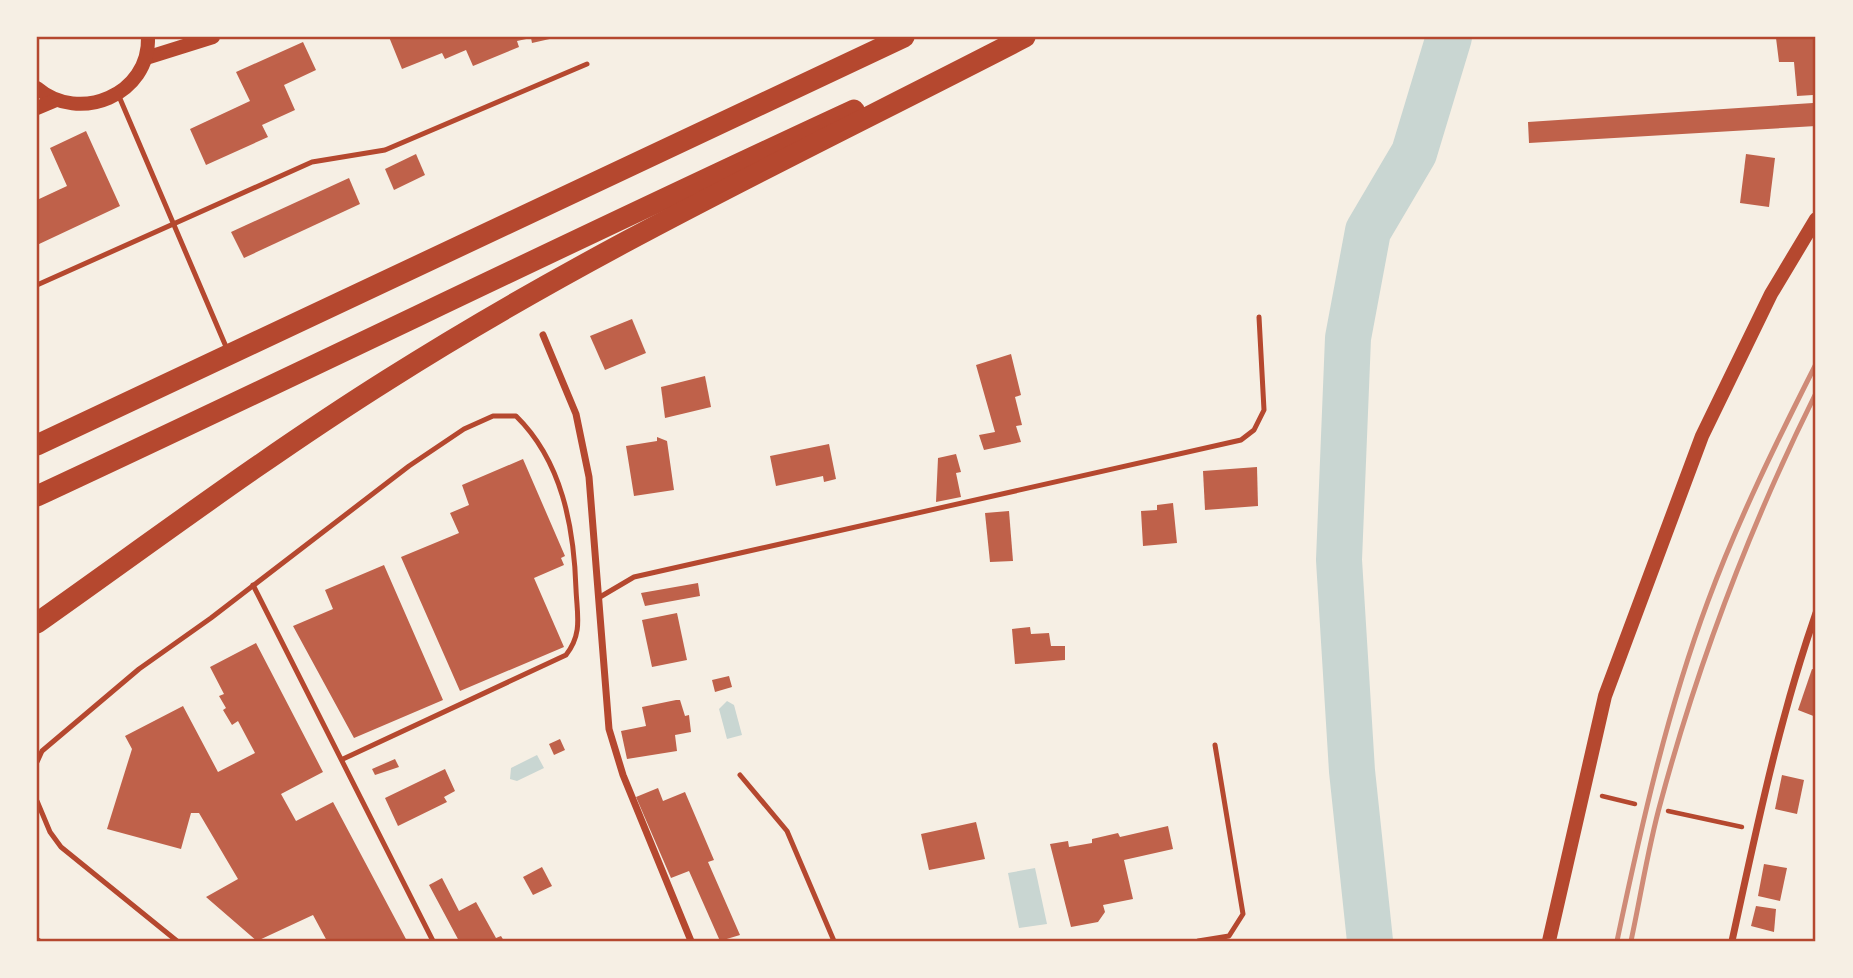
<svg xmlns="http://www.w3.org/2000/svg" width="1853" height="978" font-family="'PT Sans',sans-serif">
  <rect width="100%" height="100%" fill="#f6efe4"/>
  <g fill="#c9d6d2">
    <polygon points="727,701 734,705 742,735 727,739 719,709"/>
    <polygon points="537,755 544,768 517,781 510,779 511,768"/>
    <polygon points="1035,868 1047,924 1019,928 1008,873"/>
  </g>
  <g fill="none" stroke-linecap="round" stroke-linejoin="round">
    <polyline stroke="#c9d6d2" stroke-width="46" points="1370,941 1352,771 1339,560 1348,338 1368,231 1414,153 1449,37"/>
  </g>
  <g fill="#bf614a">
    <polygon points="389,37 554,37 554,38 532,43 531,38 517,41 519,47 473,66 466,50 445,59 442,53 402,69"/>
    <polygon points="1816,37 1816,126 1529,143 1528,122 1813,103 1813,95 1797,96 1794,62 1779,62 1776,38"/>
    <polygon points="303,42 316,70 284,85 295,110 262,125 268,137 206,165 190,129 250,101 236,72"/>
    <polygon points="86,131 120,206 37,245 37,200 67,186 50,148"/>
    <polygon points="416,154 425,175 394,190 385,169"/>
    <polygon points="1746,154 1775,158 1769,207 1740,203"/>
    <polygon points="349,178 360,204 244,258 231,232"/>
    <polygon points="632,319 646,353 605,370 590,336"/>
    <polygon points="1011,354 1021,395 1015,397 1022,425 1016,426 1021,442 984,450 979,435 995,432 976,365"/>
    <polygon points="705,376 711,407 665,418 661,387"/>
    <polygon points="657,437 667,441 674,490 634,496 626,446 657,441"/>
    <polygon points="829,444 836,479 824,482 823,476 776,486 770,456"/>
    <polygon points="956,454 961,472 956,473 961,497 936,502 938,458"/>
    <polygon points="523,459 565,556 561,558 564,565 534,578 564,647 460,691 401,557 459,533 450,513 469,505 462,485"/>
    <polygon points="1257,467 1258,506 1205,510 1203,471"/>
    <polygon points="1173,503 1177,543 1143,546 1141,511 1157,510 1157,505"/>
    <polygon points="1009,511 1013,561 990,562 985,513"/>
    <polygon points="384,565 443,700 354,738 293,626 333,609 325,590"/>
    <polygon points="698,583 700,596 645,606 641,593"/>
    <polygon points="677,613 687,660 652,667 642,620"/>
    <polygon points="1030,627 1031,634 1049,633 1051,646 1065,646 1065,660 1015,664 1012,629"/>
    <polygon points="256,643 323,772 281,794 296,821 333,802 407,941 327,941 313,915 257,941 206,897 238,879 199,813 191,813 181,849 107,829 132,749 125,736 183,706 218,772 255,753 238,721 232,725 223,710 226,708 219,696 224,694 210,667"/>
    <polygon points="1812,669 1816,670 1816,717 1798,710"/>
    <polygon points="729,676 732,687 715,692 712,680"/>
    <polygon points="676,700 680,700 685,716 689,715 691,732 675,735 677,751 627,759 621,731 646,726 642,707"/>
    <polygon points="560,739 565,750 554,755 549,744"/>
    <polygon points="395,759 399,767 375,775 372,769"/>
    <polygon points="445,769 455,791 444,797 447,802 398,826 385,798"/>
    <polygon points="1782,775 1804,780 1797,814 1775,809"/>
    <polygon points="658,788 663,801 685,792 714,860 708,862 740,935 720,941 689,871 671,878 636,797"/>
    <polygon points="976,822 985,859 929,870 921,834"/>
    <polygon points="1168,826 1173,849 1124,860 1133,899 1103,905 1105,912 1098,922 1071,927 1050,844 1068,841 1069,847 1092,843 1092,839 1118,833 1120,837"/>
    <polygon points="1764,864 1787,868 1780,901 1758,896"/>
    <polygon points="542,867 552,886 533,895 523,877"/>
    <polygon points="442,878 459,911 476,902 496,938 501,936 504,941 459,941 429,885"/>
    <polygon points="1756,906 1776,909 1774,932 1751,926"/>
  </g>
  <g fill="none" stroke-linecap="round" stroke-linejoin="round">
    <g stroke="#b5482f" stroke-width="4.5">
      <polyline points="1602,796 1635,804"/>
      <polyline points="1668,811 1742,827"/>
      <polyline points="37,939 40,941"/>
    </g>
    <g stroke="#b5482f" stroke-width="5">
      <polyline points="118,94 227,349"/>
      <polyline points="37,285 312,162 385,150 587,64"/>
      <polyline points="253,585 433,941"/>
      <polyline points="600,597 634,577 1241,440 1254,430 1264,410 1259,317"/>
      <path d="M 37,762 L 42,751 L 139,669 L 211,618 L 409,466 L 464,429 L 493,416 L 516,416 C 562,461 574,527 576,589 C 577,615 583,633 566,655 L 343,759"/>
      <polyline points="740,775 787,831 834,941"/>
      <polyline points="37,801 50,832 61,847 177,941"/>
      <polyline points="1198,941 1229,936 1243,914 1215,745"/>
    </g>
    <g stroke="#b5482f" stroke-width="7">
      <polyline points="543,335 576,414 589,477 609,729 623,775 691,941"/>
      <path d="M 1732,941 C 1756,831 1779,719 1816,613"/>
    </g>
    <g stroke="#b5482f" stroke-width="14">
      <polyline points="146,58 213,37"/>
      <path d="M 37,88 C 79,124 150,95 148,37"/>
      <polyline points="37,108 56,100"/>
      <polyline points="1549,941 1605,696 1702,436 1771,294 1816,219"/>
    </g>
    <g stroke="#b5482f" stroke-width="21">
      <polyline points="37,445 904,37"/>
      <path d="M 37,496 C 310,369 581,236 854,110"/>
      <path d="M 37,623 C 153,541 268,455 389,379 C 592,250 812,147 1025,37"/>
    </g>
    <g stroke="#cf8b77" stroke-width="5">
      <path d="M 1617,941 C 1641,827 1667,711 1708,601 C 1738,520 1777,441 1816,364"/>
      <path d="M 1631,941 C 1641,895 1648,847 1661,801 C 1699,660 1751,524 1816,393"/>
    </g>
  </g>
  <rect width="1853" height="978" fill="none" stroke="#f6efe4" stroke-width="77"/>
  <rect x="38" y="38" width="1776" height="902" fill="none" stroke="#b5482f" stroke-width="2.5"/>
</svg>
